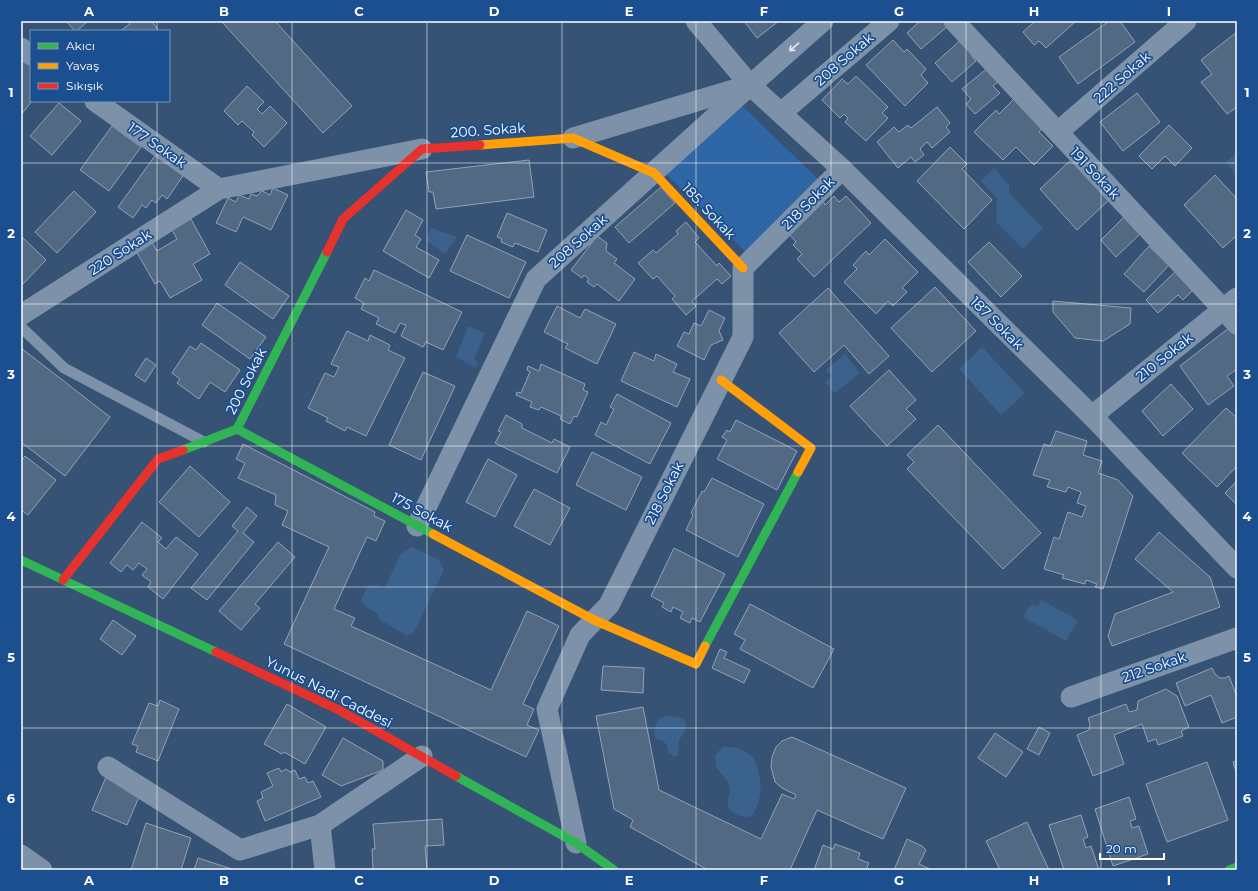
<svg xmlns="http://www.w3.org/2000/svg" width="1258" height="891" font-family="Montserrat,sans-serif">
  <rect width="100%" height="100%" fill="#365274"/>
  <polygon fill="#2f66a5" points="737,101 818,179 747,253 666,174"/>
  <g fill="#3b618d">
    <polygon points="1237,153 1237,176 1226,162"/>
    <polygon points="994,168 1009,185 1009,193 1043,228 1023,249 996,222 997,198 981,181"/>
    <polygon points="431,228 457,237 445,254 426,240"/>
    <polygon points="468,326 485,333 474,358 477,361 478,363 477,366 474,367 456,357"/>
    <polygon points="982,347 1025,393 1001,415 959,369"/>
    <polygon points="845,354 860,373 835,393 825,382 832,376 826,370"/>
    <path d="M 412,547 L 439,560 L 444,570 L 414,632 L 407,636 L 379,619 L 378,614 L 365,606 L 361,600 L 368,586 C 376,584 378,584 384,589 L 401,554 Z"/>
    <polygon points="1041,600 1078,620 1066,641 1023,617 1030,605 1038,606"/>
    <path d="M 668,716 C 679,717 690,717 685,732 C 683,735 681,737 679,740 C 678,744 679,746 679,750 C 679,750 677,756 677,756 L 673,756 L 668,753 C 668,742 665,742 656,739 C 652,728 656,717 668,716 Z"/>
    <path d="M 722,747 C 736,746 750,750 756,763 C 758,767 758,771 759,775 C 761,784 761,791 759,800 C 757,804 756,811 753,814 C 747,821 733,814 728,808 L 728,798 L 730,793 L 728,781 L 716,768 L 716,765 L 715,756 Z"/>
  </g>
  <g fill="#526984" stroke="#92a2b6">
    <polygon points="66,21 88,21 77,31 75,31"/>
    <polygon points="128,21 152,21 158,30 157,31 120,31 130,24"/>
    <polygon points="221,21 275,21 352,106 323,133"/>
    <polygon points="744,21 779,21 757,38"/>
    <polygon points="920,21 944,21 948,26 921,49 907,33"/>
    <polygon points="1035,21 1076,21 1046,48 1039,41 1034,45 1023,32"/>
    <polygon points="1109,21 1120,21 1135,42 1078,84 1059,57"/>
    <polygon points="1237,32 1237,107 1227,114 1201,82 1212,74 1201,60"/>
    <polygon points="964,37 976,51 971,55 976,61 952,82 935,63"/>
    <polygon points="893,40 904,52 907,49 926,69 921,75 928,83 905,106 866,65"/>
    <polygon points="25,59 31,63 31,101 32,101 21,115 21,64"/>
    <polygon points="989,67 1000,80 993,86 1000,93 975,114 966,104 971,99 962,89"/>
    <polygon points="856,76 888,107 882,113 888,118 866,141 845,122 848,118 844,114 840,118 822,100 842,79 848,84"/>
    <polygon points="247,86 264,102 257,109 262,114 270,106 287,123 264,147 252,135 254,132 242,121 238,125 224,111"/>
    <polygon points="1137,93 1160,122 1123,151 1100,122"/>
    <polygon points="1017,96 1045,125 1039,132 1053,146 1034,165 1016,147 1003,160 974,132 996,110 999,114"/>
    <polygon points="59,103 81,121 52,155 30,136"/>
    <polygon points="937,107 950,123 946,127 950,132 932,148 927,142 920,149 924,155 915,162 911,157 898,168 877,142 894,127 899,132 908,125 911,128"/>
    <polygon points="1169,125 1192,148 1175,166 1165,156 1152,169 1139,156"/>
    <polygon points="112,126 141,147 109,191 80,170"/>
    <polygon points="950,147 967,164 962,169 992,200 964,229 917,181"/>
    <polygon points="157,153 185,173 167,199 162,195 156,203 152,200 146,208 142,205 133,218 118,207"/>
    <polygon points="1073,158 1111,198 1077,230 1040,189"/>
    <polygon points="529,160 534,197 436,209 433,192 429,192 426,172"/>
    <polygon points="1215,175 1237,199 1237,235 1223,248 1184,205"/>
    <polygon points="661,187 675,203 629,243 615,227"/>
    <polygon points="273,188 288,195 271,230 243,217 236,232 216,223 228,198 236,202 239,195 249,199 251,194 257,196 262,191 270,195"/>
    <polygon points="74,191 96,212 57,253 35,232"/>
    <polygon points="834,196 839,202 846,196 871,223 814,277 797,259 802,254 793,245 796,242 789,234 823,201 825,205"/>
    <polygon points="406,210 423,220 415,235 421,239 416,247 439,260 429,278 383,251"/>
    <polygon points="507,213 547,230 538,252 515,243 513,247 501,242 502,239 497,237"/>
    <polygon points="1125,216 1141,233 1116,257 1101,240"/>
    <polygon points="191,219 210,254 193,264 202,280 170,298 160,281 155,284 136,251 152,242 157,251 177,239 172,230"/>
    <polygon points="686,222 699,238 695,242 717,266 719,263 731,276 722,284 717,279 692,301 696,306 686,315 672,299 675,296 657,276 653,279 638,263 653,250 656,253 678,234 676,231"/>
    <polygon points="467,235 526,262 509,298 450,271"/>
    <polygon points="21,236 46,260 21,286"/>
    <polygon points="597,236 607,243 606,251 617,259 614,263 635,279 619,301 597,284 594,287 587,282 589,279 584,275 582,278 571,270"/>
    <polygon points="885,239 918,272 902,288 907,292 893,306 888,301 876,314 844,282 857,269 853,265 866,251 869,255"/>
    <polygon points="989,242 1022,276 1001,297 968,262"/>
    <polygon points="1149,246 1169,265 1144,292 1124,274"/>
    <polygon points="240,262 289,296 273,319 225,285"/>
    <polygon points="1178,269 1195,288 1183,300 1178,295 1158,313 1146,300"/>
    <polygon points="374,270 462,312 443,350 426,342 423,347 401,336 406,325 400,323 395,333 376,324 379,318 361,309 364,303 355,298 365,278 369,281"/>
    <polygon points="935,287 976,331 932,372 891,328"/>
    <polygon points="828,288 889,356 869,374 844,345 814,372 779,333"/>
    <polygon points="1053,301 1131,308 1130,324 1103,341 1075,338 1053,312"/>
    <polygon points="217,303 266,337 250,359 202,325"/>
    <polygon points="557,306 580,318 585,309 616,324 597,364 565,348 568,344 544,332"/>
    <polygon points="709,310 725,318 719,331 723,340 711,345 704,360 677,346 684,332 689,334 694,323 701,326"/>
    <polygon points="1234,324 1237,328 1237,369 1227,376 1234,386 1208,405 1180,366"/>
    <polygon points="347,331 368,341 370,335 390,345 388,350 405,358 366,436 347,427 345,431 326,421 328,418 308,408 325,373 334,377 339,367 331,364"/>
    <polygon points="201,343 240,370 225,392 210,382 199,399 177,383 180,379 172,373 190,346 196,350"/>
    <polygon points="21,348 110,417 65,476 21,442"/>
    <polygon points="634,352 654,361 656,354 677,364 673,372 690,379 677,407 621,381"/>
    <polygon points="146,358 156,365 145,382 135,375"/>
    <polygon points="541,364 585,384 583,390 588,392 577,417 574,416 570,424 560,419 561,416 541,407 539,410 530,407 532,402 516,395 517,392 521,393 530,372 527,370 528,366 539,371"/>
    <polygon points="889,370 916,400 906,409 916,419 887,446 850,406"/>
    <polygon points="423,372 455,386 421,460 389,445"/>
    <polygon points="1171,384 1193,409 1163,436 1142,411"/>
    <polygon points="617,394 671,423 650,464 595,435 601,422 606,425 614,409 610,407"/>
    <polygon points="1226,408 1237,418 1237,466 1217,487 1182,453"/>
    <polygon points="506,415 522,424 522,428 552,443 554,439 570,447 557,473 495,443 501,432 498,431"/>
    <polygon points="736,420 797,451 777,490 717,459 727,440 722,437 727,430 730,432"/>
    <polygon points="938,425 1041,533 1003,569 907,469 914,462 907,455"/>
    <polygon points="1056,431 1087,441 1083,455 1102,461 1098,473 1118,480 1133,496 1103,589 1095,587 1097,584 1086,580 1085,584 1062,578 1064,575 1044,569 1054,537 1059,539 1068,512 1082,517 1086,506 1077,503 1081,492 1068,487 1066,492 1047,487 1050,480 1033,475 1044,444 1050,446"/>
    <polygon points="243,444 375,512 374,516 385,521 376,541 367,537 334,609 355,618 351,626 491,690 527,611 559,626 523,704 534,709 527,725 539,730 526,757 284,644 329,547 282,525 288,511 275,505 276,495 238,478 245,463 236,459"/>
    <polygon points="592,452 642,477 626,510 576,485"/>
    <polygon points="25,456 56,480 28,515 21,510 21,462"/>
    <polygon points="488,459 517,475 495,517 466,502"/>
    <polygon points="190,466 230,502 199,537 159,502"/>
    <polygon points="712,478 764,504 738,557 686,530 693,515 691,513 702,491 704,492"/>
    <polygon points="1237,481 1237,505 1225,493"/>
    <polygon points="534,489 570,508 550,545 514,526"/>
    <polygon points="247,507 257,516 243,533 254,542 207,600 191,588 238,531 232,526"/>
    <polygon points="142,522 162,538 158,542 166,549 176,537 198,554 163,599 148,587 151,582 142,575 147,569 139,563 133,570 127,565 121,572 110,563"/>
    <polygon points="1159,532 1210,577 1220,607 1112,646 1108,636 1115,614 1173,592 1135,559"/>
    <polygon points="278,542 295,557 255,604 260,608 241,630 219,611"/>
    <polygon points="674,548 725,574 700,622 692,618 690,623 680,618 683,612 673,607 671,612 662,607 664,603 651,596"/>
    <polygon points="750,604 834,649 813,688 740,649 745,640 734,634"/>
    <polygon points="113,620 136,636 122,655 100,639"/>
    <polygon points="720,649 727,652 724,658 750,670 744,683 712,668"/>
    <polygon points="603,666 644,668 643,693 601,690"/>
    <polygon points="1212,668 1215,674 1220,678 1225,678 1229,676 1237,697 1237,717 1222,723 1211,695 1185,706 1176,683"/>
    <polygon points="1166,689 1177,696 1189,727 1181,731 1183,736 1158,745 1156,739 1148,742 1142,724 1114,735 1124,764 1093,776 1077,735 1089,730 1090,724 1088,718 1126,704 1129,712 1137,710 1138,701"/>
    <polygon points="160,700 179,709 158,761 136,752 138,746 132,744 149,703 158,706"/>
    <polygon points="287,704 326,727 305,764 284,752 282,754 264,744"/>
    <polygon points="643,707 659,790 761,839 782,794 794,799 796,795 782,788 775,782 771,767 772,757 776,747 782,741 792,737 906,788 883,839 817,810 790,870 708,870 630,827 633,820 614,809 596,716"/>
    <polygon points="1039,727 1050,733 1039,755 1027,749"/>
    <polygon points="995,733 1023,752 1006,777 978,758"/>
    <polygon points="343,738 383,761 383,770 341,786 322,775"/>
    <polygon points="1237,761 1237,775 1233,762"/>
    <polygon points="1207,762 1228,820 1167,842 1146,784"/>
    <polygon points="279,768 281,772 286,769 290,772 295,770 299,779 305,777 308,783 313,781 321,797 265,821 257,801 263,798 261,792 273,786 267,773"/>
    <polygon points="106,777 141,792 127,825 92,810"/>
    <polygon points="1129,797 1136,819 1130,821 1132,828 1139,826 1148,854 1113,866 1095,809"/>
    <polygon points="1081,815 1088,837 1083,839 1086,848 1091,846 1099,870 1064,870 1049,825"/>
    <polygon points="442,819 444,845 425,846 427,870 373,870 372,849 375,849 373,824"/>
    <polygon points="1027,822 1049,870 1000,870 986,841"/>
    <polygon points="146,823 191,838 181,870 131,870"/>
    <polygon points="907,839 922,846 926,850 919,864 932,870 894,870"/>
    <polygon points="835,844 860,853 858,859 869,863 866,870 814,870 823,845 833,849"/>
    <polygon points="198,858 235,870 194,870"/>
  </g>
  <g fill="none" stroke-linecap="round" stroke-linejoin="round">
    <polyline stroke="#7d92a8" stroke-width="11" points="21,327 64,368 204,442"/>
    <g stroke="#7d92a8" stroke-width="21">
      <polyline points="954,21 1237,324"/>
      <polyline points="21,48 31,55"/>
      <polyline points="750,85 842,169 1092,416 1237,568"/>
      <polyline points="95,101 219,189"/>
      <polyline points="781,113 889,21"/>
      <polyline points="1058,132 1186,21"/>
      <polyline points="573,138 750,85 696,21"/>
      <polyline points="21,315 219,189 422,149"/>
      <polyline points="1092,416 1237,298"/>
      <polyline points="417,526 536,279 737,97 823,21"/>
      <polyline points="1071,697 1237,638"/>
      <polyline points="108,767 240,850 320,825 422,756"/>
      <polyline points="320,825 325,870"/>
      <polyline points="576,843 547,709 580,635 609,605 743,337 743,268 842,169"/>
      <polyline points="21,855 42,870"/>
    </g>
    <g stroke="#30b455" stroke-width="9">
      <polyline points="237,429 433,534"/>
      <polyline points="183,450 237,429 327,252"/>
      <polyline points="21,560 216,652"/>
      <polyline points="705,646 798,472"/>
      <polyline points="456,776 576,843 614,870"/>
      <polyline points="1229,870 1237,867"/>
    </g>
    <g stroke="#ff9f0a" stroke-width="9">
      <polyline points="480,145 573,138 654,173 743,268"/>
      <polyline points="721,380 811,448 798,472"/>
      <polyline points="433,534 594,620 696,664 705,646"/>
    </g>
    <g stroke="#e5322d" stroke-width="9">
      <polyline points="327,252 343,219 422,149 480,145"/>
      <polyline points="63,580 158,459 183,450"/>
      <polyline points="216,652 339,710 456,776"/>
    </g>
  </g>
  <defs><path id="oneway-shaft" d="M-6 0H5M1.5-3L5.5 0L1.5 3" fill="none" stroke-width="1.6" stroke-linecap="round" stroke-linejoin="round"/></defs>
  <use stroke="#e5e9ee" href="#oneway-shaft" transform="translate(794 47) rotate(139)"/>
  <path fill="none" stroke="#fff" stroke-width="1" stroke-opacity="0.55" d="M 157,21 L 157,31M 292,21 L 292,870M 427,21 L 427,870M 562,21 L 562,870M 696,21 L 696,870M 831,21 L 831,870M 966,21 L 966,870M 1101,21 L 1101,870M 157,101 L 157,870M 21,163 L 1237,163M 21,304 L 1237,304M 21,446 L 1237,446M 21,587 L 1237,587M 21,728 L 1237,728"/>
  <g text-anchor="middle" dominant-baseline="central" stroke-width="3.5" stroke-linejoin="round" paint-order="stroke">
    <g font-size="14" fill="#fff" stroke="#1b4f8f">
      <text transform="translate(844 59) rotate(-41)">208 Sokak</text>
      <text transform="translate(1122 77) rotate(-41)">222 Sokak</text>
      <text transform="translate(488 130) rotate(-4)">200. Sokak</text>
      <text transform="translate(157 145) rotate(35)">177 Sokak</text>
      <text transform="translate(1095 173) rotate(47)">191 Sokak</text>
      <text transform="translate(808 203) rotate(-45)">218 Sokak</text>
      <text transform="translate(709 211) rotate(47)">185. Sokak</text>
      <text transform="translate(578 241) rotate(-42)">208 Sokak</text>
      <text transform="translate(120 252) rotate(-33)">220 Sokak</text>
      <text transform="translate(997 323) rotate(45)">187 Sokak</text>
      <text transform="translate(1164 357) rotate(-39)">210 Sokak</text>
      <text transform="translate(246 381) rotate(-63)">200 Sokak</text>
      <text transform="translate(664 493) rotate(-63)">218 Sokak</text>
      <text transform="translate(422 512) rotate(28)">175 Sokak</text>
      <text transform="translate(1154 667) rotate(-19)">212 Sokak</text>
      <text transform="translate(329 692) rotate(27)">Yunus Nadi Caddesi</text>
    </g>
  </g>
  <rect width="1258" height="891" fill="none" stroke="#1b4f8f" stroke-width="44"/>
  <rect x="30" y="30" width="140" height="72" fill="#1b4f8f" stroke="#7695bc"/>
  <rect x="38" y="43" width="20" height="6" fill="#30b455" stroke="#7695bc"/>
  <text x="66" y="50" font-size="12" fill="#ffffff">Akıcı</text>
  <rect x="38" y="63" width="20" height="6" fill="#ff9f0a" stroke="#7695bc"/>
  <text x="66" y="70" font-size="12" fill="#ffffff">Yavaş</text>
  <rect x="38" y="83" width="20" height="6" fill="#e5322d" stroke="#7695bc"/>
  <text x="66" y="90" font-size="12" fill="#ffffff">Sıkışık</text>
  <path d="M1100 853v6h64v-6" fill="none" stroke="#ffffff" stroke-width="2"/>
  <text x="1106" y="853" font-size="12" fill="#ffffff" stroke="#1b4f8f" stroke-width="3" paint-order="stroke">20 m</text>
  <rect x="22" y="22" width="1214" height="847" fill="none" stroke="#fff" stroke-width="1.5"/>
  <g font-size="13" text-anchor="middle" font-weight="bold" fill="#fff">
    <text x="89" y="16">A</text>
    <text x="224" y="16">B</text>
    <text x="359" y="16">C</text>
    <text x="494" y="16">D</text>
    <text x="629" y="16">E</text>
    <text x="764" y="16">F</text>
    <text x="899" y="16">G</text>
    <text x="1034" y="16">H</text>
    <text x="1169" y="16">I</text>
    <text x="11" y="97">1</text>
    <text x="1247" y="97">1</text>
    <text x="11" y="238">2</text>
    <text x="1247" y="238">2</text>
    <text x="11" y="379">3</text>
    <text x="1247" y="379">3</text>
    <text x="11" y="521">4</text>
    <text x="1247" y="521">4</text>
    <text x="11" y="662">5</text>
    <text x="1247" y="662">5</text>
    <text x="11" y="803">6</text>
    <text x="1247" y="803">6</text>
    <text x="89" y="885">A</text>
    <text x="224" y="885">B</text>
    <text x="359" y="885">C</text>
    <text x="494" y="885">D</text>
    <text x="629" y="885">E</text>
    <text x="764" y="885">F</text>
    <text x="899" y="885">G</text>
    <text x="1034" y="885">H</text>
    <text x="1169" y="885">I</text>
  </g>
</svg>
